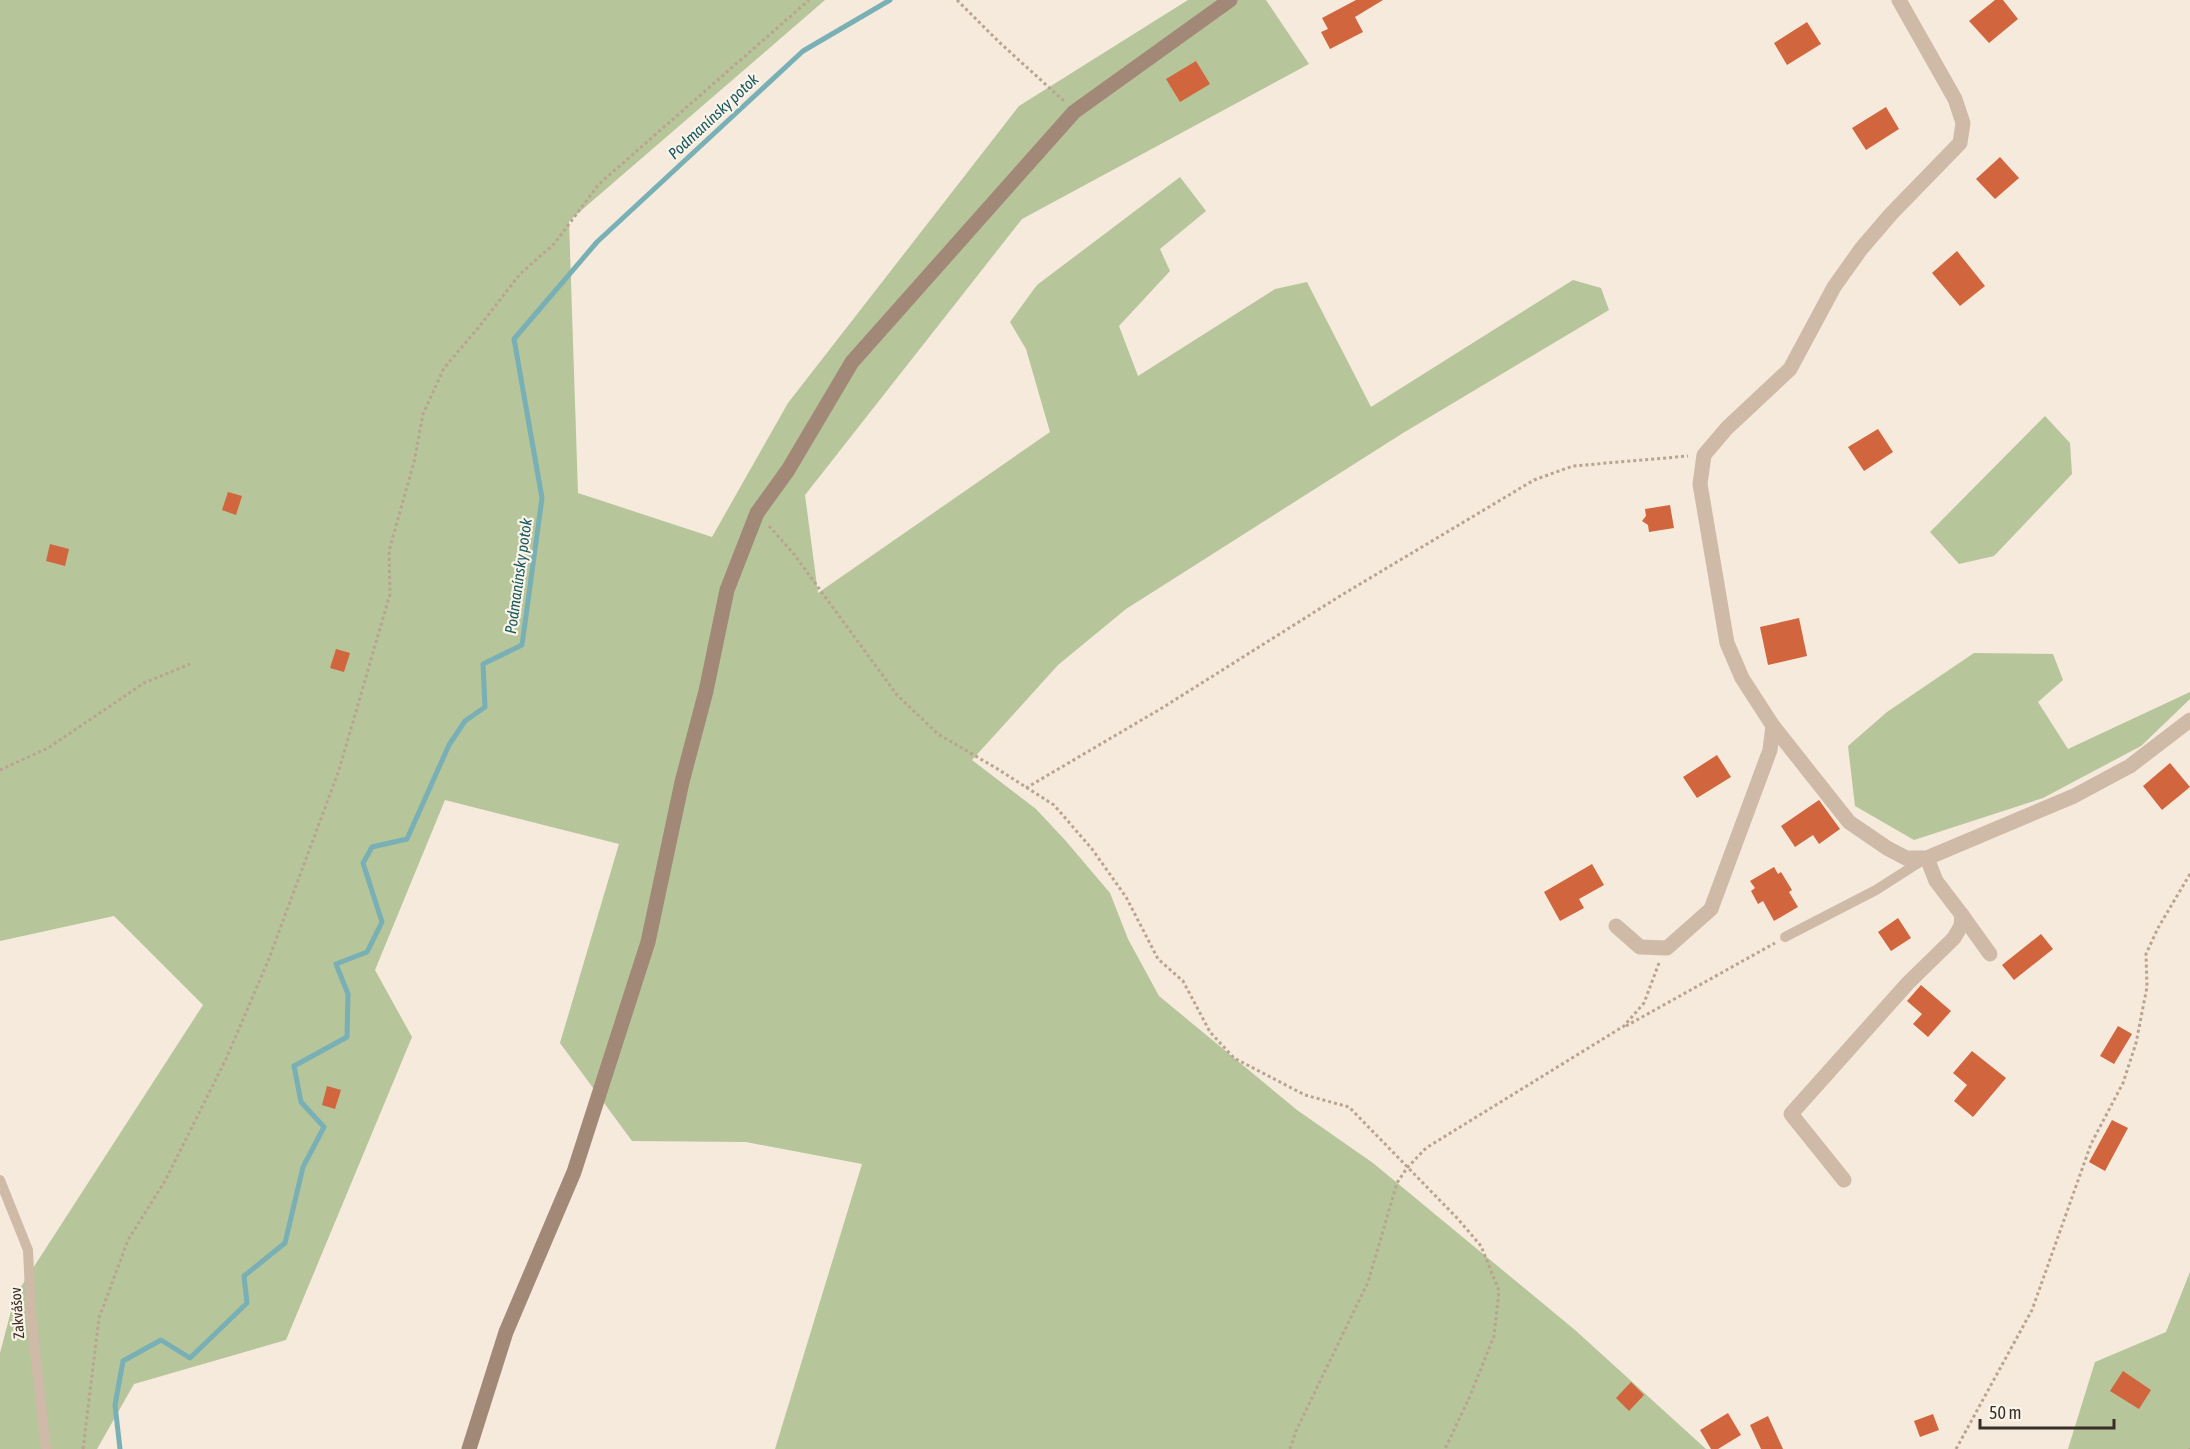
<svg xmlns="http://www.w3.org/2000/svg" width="2190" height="1449" font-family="'Asap Condensed',sans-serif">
  <rect width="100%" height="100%" fill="#f5eadc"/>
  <g fill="#b6c59a">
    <polygon points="0,0 825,0 569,221 578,493 712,537 788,403 1019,106 1188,0 1266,0 1309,64 1022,219 805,495 818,593 1050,432 1026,349 1010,322 1037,285 1180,177 1206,211 1160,249 1170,271 1119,326 1138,376 1275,289 1307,282 1371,407 1573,280 1601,288 1609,310 1403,433 1126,609 1058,665 972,760 1036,809 1065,840 1110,893 1128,939 1159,996 1297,1110 1373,1163 1575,1330 1706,1449 775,1449 862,1164 746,1142 632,1141 560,1043 619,844 445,800 375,970 412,1037 286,1340 134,1384 97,1449 0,1449 0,1353 15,1296 203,1005 114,916 0,941"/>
    <polygon points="2045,416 2070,443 2072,474 1994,556 1959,564 1930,532"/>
    <polygon points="1974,653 2053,654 2063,680 2038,702 2068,749 2190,692 2190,699 2141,746 2043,798 1914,840 1855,806 1848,746 1887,712"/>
    <polygon points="2190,1272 2190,1449 2068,1449 2095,1362 2166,1332"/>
  </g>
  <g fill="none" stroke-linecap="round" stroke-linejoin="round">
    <polyline stroke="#78b0b5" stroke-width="5" points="120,1449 115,1405 123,1361 161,1340 190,1358 247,1303 244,1276 285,1243 303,1167 324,1127 301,1102 294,1066 347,1037 348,994 336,964 367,952 382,922 363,863 372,847 407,839 449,745 465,721 485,707 483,664 522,645 542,498 514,339 597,242 803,51 890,0"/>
  </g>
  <g fill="#d1653d">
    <polygon points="1356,0 1383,0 1355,17 1363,32 1330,49 1321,32 1328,29 1322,18"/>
    <polygon points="1995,0 2003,0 2018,19 1989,43 1969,21"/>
    <polygon points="1807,22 1821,44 1787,65 1774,43"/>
    <polygon points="1196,61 1210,84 1180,102 1166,79"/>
    <polygon points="1886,107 1899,129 1866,150 1852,128"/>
    <polygon points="2000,157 2019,178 1995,199 1976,179"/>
    <polygon points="1957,251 1985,286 1960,306 1932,273"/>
    <polygon points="1878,429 1893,452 1864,471 1848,447"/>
    <polygon points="228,492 242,496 236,515 222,510"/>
    <polygon points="1670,505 1674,528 1649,532 1648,525 1642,521 1646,516 1645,509"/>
    <polygon points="50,544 69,549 65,566 46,561"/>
    <polygon points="1799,618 1807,656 1768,665 1760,627"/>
    <polygon points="336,649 350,653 344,672 330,668"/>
    <polygon points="1717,755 1731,777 1697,798 1683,777"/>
    <polygon points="2170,763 2190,787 2162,810 2143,786"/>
    <polygon points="1819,800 1840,829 1819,844 1813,835 1795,847 1781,826"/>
    <polygon points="1592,864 1604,885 1579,899 1584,908 1560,921 1544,892"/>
    <polygon points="1774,867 1778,874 1781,872 1792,890 1789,892 1798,907 1774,921 1763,901 1758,904 1751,891 1755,888 1750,881"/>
    <polygon points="1898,918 1911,938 1891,951 1878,932"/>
    <polygon points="2041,934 2053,949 2014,980 2002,965"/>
    <polygon points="1921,985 1951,1011 1928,1037 1913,1024 1922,1014 1907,1001"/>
    <polygon points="2118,1026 2132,1034 2114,1064 2100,1056"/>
    <polygon points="1972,1051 2006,1078 1973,1117 1954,1101 1967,1085 1953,1073"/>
    <polygon points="327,1086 341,1090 335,1109 322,1105"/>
    <polygon points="2112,1120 2128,1128 2105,1171 2089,1162"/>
    <polygon points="2123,1371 2151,1390 2139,1409 2110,1391"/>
    <polygon points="1631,1382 1644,1395 1629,1411 1616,1398"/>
    <polygon points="1728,1413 1741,1435 1718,1449 1711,1449 1700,1430"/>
    <polygon points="1933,1414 1939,1430 1920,1437 1914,1421"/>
    <polygon points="1768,1416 1783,1449 1761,1449 1750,1425"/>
  </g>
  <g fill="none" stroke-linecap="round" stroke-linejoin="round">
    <g stroke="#baa490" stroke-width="3" stroke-dasharray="3 3" stroke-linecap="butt">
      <polyline points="957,0 999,42 1065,102"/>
      <polyline points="769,526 793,553 897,695 938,734 996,768 1054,805 1092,849 1126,897 1158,959 1183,981 1210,1032 1234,1058 1305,1095 1349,1107 1458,1219 1481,1246 1499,1291 1494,1336 1470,1396 1445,1449"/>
      <polyline points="0,770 48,748 144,683 190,664"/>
      <polyline points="1026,788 1162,708 1340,596 1534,480 1573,466 1688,456"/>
      <polyline points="1626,1026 1775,943"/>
      <polyline points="83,1449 99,1318 128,1240 165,1181 226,1059 268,961 339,770 390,594 389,551 414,462 423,414 444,368 479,327 520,274 554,244 599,184 809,0"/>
      <polyline points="1290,1449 1296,1431 1368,1282 1397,1183 1407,1168 1426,1148 1624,1026 1644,1003 1659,963"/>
      <polyline points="1956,1449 2032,1310 2091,1144 2123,1083 2136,1043 2147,987 2146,954 2158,928 2190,874"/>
      <polyline points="2190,1449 2190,1448"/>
    </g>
    <g stroke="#cebaa6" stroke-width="10">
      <polyline points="1785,937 1876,890 1926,858"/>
      <polyline points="0,1180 28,1250 31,1314 46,1449"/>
    </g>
    <g stroke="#cebaa6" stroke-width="15">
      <polyline points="1899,0 1955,99 1963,123 1960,143 1891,214 1861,249 1834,287 1790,369 1727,428 1704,455 1700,484 1727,643 1742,678 1773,726 1849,822 1887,848 1906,858 1927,858 2074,796 2130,766 2190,720"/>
      <polyline points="1962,915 1990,954"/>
      <polyline points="1616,926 1640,947 1667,948 1711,909 1770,750 1773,726"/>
      <polyline points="1844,1180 1791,1114 1908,983 1954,938 1961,926 1962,915 1936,881 1927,858"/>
    </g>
    <polyline stroke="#a28877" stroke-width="15" points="469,1449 506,1332 574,1172 648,942 682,782 706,691 727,590 757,513 788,470 852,362 1074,112 1230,0"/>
  </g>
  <g text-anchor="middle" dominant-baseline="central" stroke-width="4.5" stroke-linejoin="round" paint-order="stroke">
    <g font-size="15" fill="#3a2e28" stroke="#fbf4e9">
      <text transform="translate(17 1313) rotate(-94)">Zakvášov</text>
    </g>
    <g font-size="16" font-style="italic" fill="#195960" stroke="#fbf4e9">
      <text transform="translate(713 116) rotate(-43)">Podmanínsky potok</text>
      <text transform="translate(518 576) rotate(-82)">Podmanínsky potok</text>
    </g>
  </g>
  <path d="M1980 1419v9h134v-9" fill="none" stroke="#3a2e28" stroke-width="3"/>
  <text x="1989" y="1419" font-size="18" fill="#3a2e28" stroke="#fbf4e9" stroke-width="4.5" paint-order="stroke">50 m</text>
</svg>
